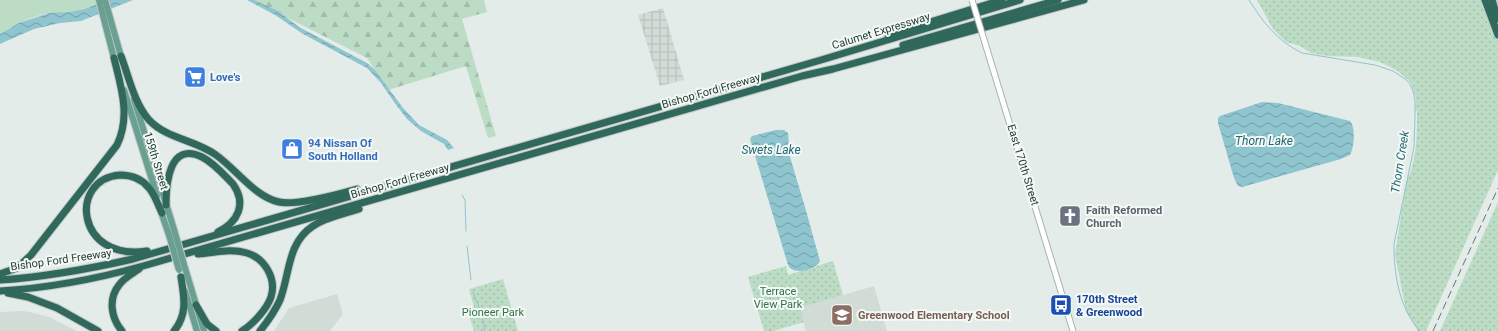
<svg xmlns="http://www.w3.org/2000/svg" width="1498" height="331" font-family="Roboto,sans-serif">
  <defs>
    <pattern id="industrial-grid" width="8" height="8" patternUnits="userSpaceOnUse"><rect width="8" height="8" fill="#d1dcd7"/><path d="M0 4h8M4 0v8" fill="none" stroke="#b3beb9"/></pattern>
    <pattern id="forest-firs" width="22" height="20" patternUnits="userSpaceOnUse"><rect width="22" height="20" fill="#bddcc5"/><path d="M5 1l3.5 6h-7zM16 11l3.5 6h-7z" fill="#a2beaa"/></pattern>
    <pattern id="park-dots" width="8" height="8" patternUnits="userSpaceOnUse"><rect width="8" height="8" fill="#bddcc5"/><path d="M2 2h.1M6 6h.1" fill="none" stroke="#a2beaa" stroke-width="1.8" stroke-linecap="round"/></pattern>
    <pattern id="water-waves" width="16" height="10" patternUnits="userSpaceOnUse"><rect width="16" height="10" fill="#8ec5ce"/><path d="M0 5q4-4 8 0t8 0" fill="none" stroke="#74a1a8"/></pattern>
  </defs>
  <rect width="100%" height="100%" fill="#e3ece8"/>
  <g fill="#d1dcd7">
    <polygon points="874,286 887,331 806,331 799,308"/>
    <polygon points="337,294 343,314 330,331 274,331 289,308"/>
    <polygon points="22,311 30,312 49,317 77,331 0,331 0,312"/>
  </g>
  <polygon fill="url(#industrial-grid)" points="663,8 684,80 660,86 638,15"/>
  <path fill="#bddcc5" d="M 0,0 L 108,0 C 96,4 83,10 70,12 C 63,13 55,13 48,13 C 33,16 12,26 0,34 Z"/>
  <polygon fill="url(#forest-firs)" points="252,0 484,0 487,12 462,19 496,136 488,138 466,66 388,90 367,58"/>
  <g fill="url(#park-dots)">
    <path d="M 1257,0 L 1498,0 L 1498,170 L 1426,331 L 1418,331 L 1406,311 L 1395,254 L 1406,182 C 1417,163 1417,133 1417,111 L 1415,110 L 1416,99 L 1411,83 L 1398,71 L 1380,62 L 1358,57 L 1328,56 L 1311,53 L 1300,46 L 1286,42 L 1273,29 Z"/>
    <polygon points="1498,202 1498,331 1440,331"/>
    <polygon points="833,261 843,295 800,308 804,322 773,331 764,331 748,277 786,266 788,275"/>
    <polygon points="503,279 518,331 474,331 467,309 474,307 469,289"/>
  </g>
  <g fill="url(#water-waves)">
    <polygon points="108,0 133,0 81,21 60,23 34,29 0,44 0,34 19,23 49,13 70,12 84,9"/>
    <polygon points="247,0 254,0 278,11 299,27 367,63 375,70 403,108 419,125 447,140 454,148 448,150 444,144 421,131 407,119 394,102 381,83 367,68 303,34 275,15"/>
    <path d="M 1262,102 L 1278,103 L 1350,121 C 1356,128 1354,148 1350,155 L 1341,159 L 1242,187 L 1238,186 L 1234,178 L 1218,123 L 1218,118 L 1220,116 Z"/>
    <path d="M 776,130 L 784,130 L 788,133 L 790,157 L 805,207 L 820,261 C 815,270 793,276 788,265 L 750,139 L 752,136 Z"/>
  </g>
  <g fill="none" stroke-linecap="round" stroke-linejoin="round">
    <g stroke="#8ec5ce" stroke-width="1">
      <path d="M 1249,0 C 1263,22 1277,41 1302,53 L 1375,65 L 1393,71 L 1405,79 L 1410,84 L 1413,91 L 1415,101 L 1415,117 L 1414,147 L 1394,244 C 1394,275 1399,308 1420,331"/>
      <polyline points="462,195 465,200 466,231"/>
      <polyline points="467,246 471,280"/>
      <polyline points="473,292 482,315 485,331"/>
    </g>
    <g stroke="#a6b4af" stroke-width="7">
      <polyline id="minor" points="985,43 1073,331"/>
    </g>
    <g stroke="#c2c9c7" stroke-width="8">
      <g id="major">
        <polyline points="99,0 115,62"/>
        <polyline points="105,0 122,60"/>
        <polyline points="124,90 157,196"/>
        <polyline points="134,99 175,233"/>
        <polyline points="160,209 169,235"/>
        <polyline points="185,268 204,331"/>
        <polyline points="185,291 197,331"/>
      </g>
    </g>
    <g stroke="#c2c9c7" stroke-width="9">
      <g id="highway">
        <polyline points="1485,0 1498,35"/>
        <polyline points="1492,0 1498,19"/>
        <polyline points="888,35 1002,0"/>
        <polyline points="903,45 1058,0"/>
        <path d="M 121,56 C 129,77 134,103 149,120 C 167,139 196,140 216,155 C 236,169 255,197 279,202 C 297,206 339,194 357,189"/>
        <path d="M 166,205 C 166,184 169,141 202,157 C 214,163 224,175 233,184 C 247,204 238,222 218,232"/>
        <path d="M 147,251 C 76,262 68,179 120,175 C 131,175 142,179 149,188 C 155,195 158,205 162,213"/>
        <path d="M 198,254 C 214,253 230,248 247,253 C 264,258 277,278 271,297 C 267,309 253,324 242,331"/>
        <path d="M 0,274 L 17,268 L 31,255 L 117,145 C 131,116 121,87 114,58"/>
        <path d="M 0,280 C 45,277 89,269 133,259 L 821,60 L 1020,0"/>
        <path d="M 0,291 C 49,288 96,279 143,266 L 802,76 L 833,69 L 1084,0"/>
        <polyline points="8,293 28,297 57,308 98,331"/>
        <polyline points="196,305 207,324 216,331"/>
        <path d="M 122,331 C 111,318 108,299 119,285 C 124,278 132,274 139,269"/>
        <path d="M 174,331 C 188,314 184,297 181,277"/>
        <path d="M 260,331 C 268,321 275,311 280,300 C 290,274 287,243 313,226 C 326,217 344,214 359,209"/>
      </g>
    </g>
    <use href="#minor" stroke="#fff" stroke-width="5"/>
    <use href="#major" stroke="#6aa092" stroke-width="6"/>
    <use href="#highway" stroke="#31685c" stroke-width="7"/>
    <polyline stroke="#5e7871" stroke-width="1" stroke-dasharray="8 4" stroke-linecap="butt" points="1433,331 1498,188"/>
    <g stroke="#a6b4af" stroke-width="7" stroke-linecap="butt">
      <polyline id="minor-bridge" points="972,0 985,43"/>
    </g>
    <g stroke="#c2c9c7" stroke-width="8" stroke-linecap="butt">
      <g id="major-bridge">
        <polyline points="175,233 185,268"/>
        <polyline points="169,235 179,270"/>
      </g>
    </g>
    <use href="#minor-bridge" stroke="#fff" stroke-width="5"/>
    <use href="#major-bridge" stroke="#6aa092" stroke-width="6"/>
  </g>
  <defs>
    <g id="supermarket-square" transform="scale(1.15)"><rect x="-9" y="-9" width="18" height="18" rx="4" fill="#3f7fe0" stroke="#f4f9f6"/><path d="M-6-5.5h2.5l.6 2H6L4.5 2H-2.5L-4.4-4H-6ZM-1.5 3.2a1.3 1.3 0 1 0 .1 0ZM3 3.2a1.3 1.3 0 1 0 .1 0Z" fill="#fff"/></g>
    <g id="shop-square" transform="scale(1.15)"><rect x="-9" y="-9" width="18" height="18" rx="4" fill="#3f7fe0" stroke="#f4f9f6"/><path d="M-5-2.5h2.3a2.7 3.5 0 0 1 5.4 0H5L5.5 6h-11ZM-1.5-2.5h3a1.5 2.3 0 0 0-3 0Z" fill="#fff"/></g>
    <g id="church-square" transform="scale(1.15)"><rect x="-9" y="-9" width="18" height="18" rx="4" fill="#6b7280" stroke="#f4f9f6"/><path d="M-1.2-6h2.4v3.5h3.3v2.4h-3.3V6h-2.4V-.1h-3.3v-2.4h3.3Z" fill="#fff"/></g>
    <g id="bus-square" transform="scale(1.15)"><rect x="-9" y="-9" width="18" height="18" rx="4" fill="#1a4fb4" stroke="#f4f9f6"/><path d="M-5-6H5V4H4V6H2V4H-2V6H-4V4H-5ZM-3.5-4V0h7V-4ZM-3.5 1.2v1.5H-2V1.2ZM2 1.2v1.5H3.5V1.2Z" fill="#fff"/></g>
    <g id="school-square" transform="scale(1.15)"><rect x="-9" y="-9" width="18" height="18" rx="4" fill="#8d6e63" stroke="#f4f9f6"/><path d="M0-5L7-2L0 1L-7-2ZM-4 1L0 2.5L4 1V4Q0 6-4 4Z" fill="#fff"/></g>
  </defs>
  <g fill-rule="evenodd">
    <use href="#supermarket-square" x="195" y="77"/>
    <use href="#shop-square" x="292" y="149"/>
    <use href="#church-square" x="1070" y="216"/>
    <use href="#bus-square" x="1061" y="305"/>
    <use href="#school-square" x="842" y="315"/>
  </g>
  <g text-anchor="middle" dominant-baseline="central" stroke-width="4" stroke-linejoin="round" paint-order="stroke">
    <g font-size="11" fill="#243d36" stroke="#f4f9f6">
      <text transform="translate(881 31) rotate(-17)">Calumet Expressway</text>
      <text transform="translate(711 91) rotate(-16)">Bishop Ford Freeway</text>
      <text transform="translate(156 161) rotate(73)">159th Street</text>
      <text transform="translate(1023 165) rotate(73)">East 170th Street</text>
      <text transform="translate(400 181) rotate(-16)">Bishop Ford Freeway</text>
      <text transform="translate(61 260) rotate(-8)">Bishop Ford Freeway</text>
    </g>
    <g font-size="11" font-weight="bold" fill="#366cbe" stroke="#f4f9f6" text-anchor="start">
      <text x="210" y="77">Love's</text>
      <text x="308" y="143">94 Nissan Of<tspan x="308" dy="13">South Holland</tspan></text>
    </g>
    <g font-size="11" font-weight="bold" fill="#5b616d" stroke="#f4f9f6" text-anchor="start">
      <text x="1086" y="210">Faith Reformed<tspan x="1086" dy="13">Church</tspan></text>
    </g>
    <g font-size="11" fill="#307249" stroke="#f4f9f6">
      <text x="778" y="291">Terrace<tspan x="778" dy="13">View Park</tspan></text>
      <text x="493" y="312">Pioneer Park</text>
    </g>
    <g font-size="11" font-weight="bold" fill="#164399" stroke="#f4f9f6" text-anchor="start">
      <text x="1076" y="299">170th Street<tspan x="1076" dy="13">&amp; Greenwood</tspan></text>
    </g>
    <g font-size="11" font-weight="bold" fill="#785e54" stroke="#f4f9f6" text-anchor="start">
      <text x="858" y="315">Greenwood Elementary School</text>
    </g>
    <g font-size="12" font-style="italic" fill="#206876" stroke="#f4f9f6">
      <text x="1264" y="141">Thorn Lake</text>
      <text x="771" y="150">Swets Lake</text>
      <text transform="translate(1400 162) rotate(-81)">Thorn Creek</text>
    </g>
  </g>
</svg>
